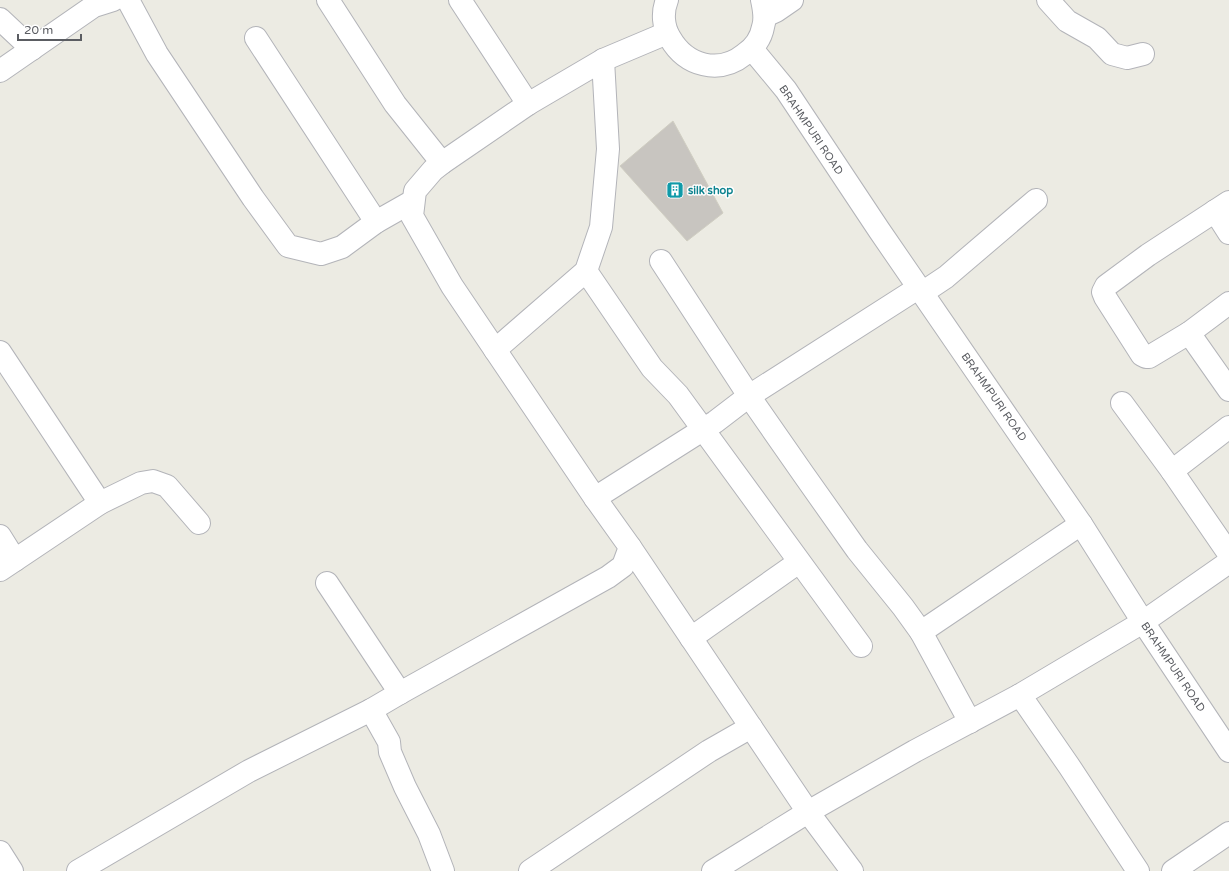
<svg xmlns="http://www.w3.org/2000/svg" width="1229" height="871" font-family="'Varela Round',sans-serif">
  <rect width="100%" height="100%" fill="#ecebe3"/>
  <polygon fill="#c8c5c0" stroke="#d0cec2" points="673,121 723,213 687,241 620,166"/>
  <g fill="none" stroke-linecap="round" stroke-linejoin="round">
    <g stroke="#b3b4b9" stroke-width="24">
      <g id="minor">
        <polyline points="128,0 157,54 253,198 288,246 321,254 342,247 376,222 413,201"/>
        <polyline points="328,0 395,104 442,163"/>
        <polyline points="460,0 528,104"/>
        <path d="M 667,0 C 662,12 663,27 670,38 C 686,66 719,75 745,54 C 754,48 761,38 763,27 C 766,18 764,9 762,0"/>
        <polyline points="1048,0 1067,21 1097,38 1112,54 1127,58 1143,54"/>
        <polyline points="765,16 776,11 792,0"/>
        <polyline points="0,19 32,49"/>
        <polyline points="256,38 376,222"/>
        <polyline points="752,49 786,90 879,230 1081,524 1143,622 1229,751"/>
        <polyline points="0,71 94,6 113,0"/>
        <polyline points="1229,202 1148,255 1106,286 1103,292 1105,297 1142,355 1146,357 1149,357 1189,333 1229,303"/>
        <polyline points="1215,211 1229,233"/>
        <polyline points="661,261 749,396 804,475 857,550 903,607 921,632 970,722"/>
        <polyline points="586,271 652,368 678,395 861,646"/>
        <polyline points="922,293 946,277 1036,200"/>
        <polyline points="1189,333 1229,390"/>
        <polyline points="495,350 586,271 601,227 608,149 603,60"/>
        <polyline points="0,352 100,503"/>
        <polyline points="1122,403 1172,471 1229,554"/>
        <polyline points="1172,471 1229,427"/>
        <polyline points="595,498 715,422 749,396 918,288"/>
        <polyline points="0,536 15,560"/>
        <polyline points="630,547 808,812 852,871"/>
        <polyline points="0,570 100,503 141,483 153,481 167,486 199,523"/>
        <polyline points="327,583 400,693"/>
        <polyline points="921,632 1081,524"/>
        <polyline points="691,638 799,562"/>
        <polyline points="1020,695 1069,766 1138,871"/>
        <polyline points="371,710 389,742 390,752 405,787 429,834 443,871"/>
        <polyline points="0,852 12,871"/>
        <polyline points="78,871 249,771 371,710 400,693 608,577 623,566 630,547 595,498 452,286 412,216 415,191 433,170 442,163 528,104 603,60 667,33"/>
        <polyline points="530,871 709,751 751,727"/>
        <polyline points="713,871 808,812 915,751 1020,695 1143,622 1229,562"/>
        <polyline points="1173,871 1229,833"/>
      </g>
    </g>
    <use href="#minor" stroke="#fff" stroke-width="22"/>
  </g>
  <defs>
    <g id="building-square" transform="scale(0.9)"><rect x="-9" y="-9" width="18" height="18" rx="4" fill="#0f9aa8" stroke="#fff"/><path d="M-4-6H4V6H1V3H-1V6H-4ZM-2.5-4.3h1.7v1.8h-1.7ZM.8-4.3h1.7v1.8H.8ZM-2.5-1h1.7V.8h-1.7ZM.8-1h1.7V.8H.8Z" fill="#fff"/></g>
  </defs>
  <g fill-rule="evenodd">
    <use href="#building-square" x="675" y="190"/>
  </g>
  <g text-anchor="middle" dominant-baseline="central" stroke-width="3" stroke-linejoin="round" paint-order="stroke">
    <g font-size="11" fill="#5b5d62" stroke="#fff">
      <text transform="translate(811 130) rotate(56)">BRAHMPURI ROAD</text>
      <text transform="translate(994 397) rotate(55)">BRAHMPURI ROAD</text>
      <text transform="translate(1173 667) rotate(56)">BRAHMPURI ROAD</text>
    </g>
    <g font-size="11" font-weight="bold" fill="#0d838f" stroke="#fff" text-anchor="start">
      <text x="688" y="190">silk shop</text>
    </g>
  </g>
  <path d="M18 34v6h63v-6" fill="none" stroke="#5b5d62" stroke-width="2"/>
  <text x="24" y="34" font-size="12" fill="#5b5d62" stroke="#ffffff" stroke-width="3" paint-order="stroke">20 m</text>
</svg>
